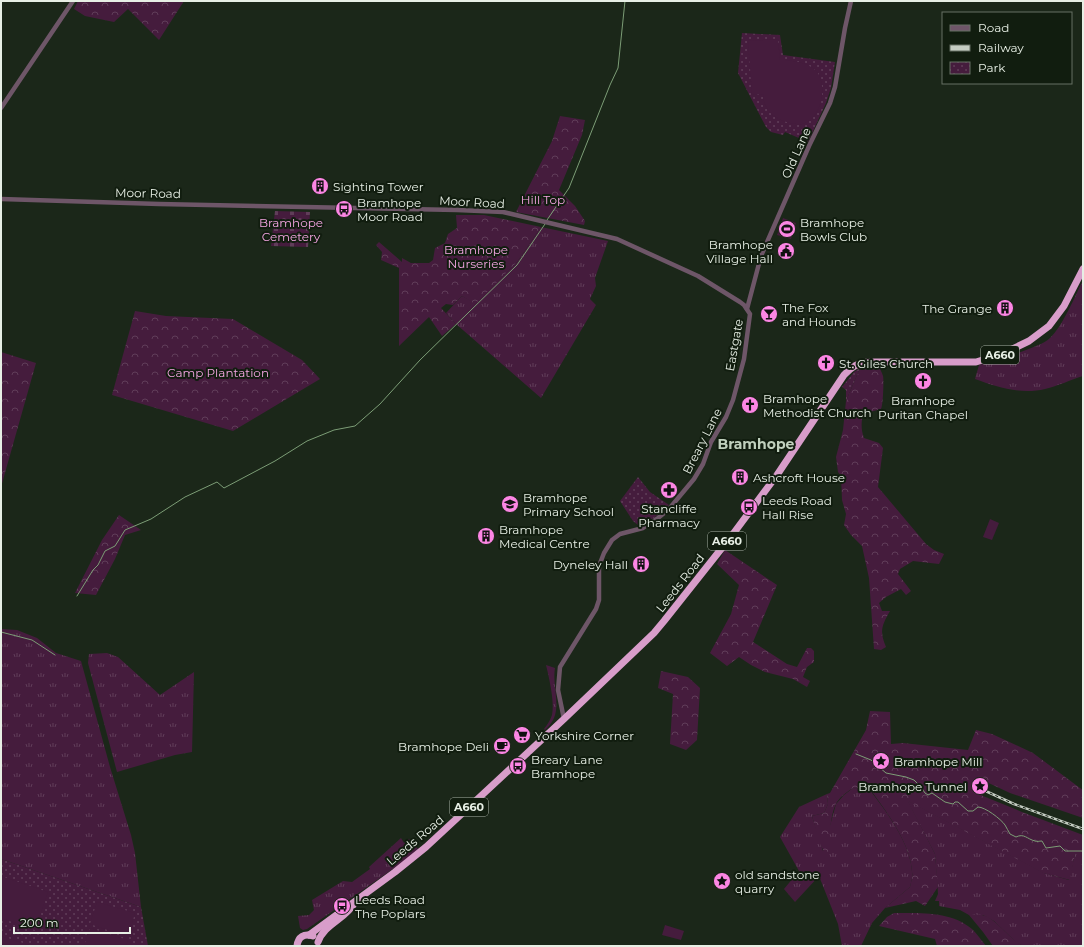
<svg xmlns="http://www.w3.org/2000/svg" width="1084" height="947" font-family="Montserrat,sans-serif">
  <defs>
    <pattern id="grass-tufts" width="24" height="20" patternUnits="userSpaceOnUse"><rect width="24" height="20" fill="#451c3d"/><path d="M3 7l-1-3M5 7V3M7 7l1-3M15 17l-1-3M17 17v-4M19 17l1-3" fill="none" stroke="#603d59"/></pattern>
    <pattern id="forest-crowns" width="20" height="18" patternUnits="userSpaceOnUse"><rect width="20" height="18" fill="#451c3d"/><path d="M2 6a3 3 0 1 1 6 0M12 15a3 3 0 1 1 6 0" fill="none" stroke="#603d59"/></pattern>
    <pattern id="cemetery-stones" width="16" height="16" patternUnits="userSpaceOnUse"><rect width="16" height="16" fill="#451c3d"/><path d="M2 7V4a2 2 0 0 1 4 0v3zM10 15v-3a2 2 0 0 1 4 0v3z" fill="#603d59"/></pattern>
    <pattern id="park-dots" width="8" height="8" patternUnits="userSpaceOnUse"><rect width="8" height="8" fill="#451c3d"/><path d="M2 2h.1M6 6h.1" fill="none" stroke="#603d59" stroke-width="1.8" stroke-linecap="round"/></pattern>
  </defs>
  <rect width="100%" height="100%" fill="#1b2719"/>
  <g fill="url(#grass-tufts)">
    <polygon points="541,227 608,241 595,278 596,286 590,299 596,305 541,398 456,324 446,313 462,296 475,303 517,262"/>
    <path d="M 1083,280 L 1083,376 C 1070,380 1058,386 1045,389 C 1021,395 997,387 975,379 L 979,365 C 995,360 1040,348 1050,338 C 1063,326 1075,296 1083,280 Z"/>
    <polygon points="1,629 17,630 37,638 56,653 81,661 110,767 131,835 135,853 141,907 1,859"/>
    <polygon points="107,653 118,657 160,695 194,672 192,752 175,755 117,772 88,663 89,654"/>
    <path d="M 546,665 L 555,668 C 552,684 561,706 553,720 C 551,724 548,727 545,730 L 544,729 C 547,725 550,721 552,715 C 555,703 549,677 546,665 Z"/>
    <path d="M 853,788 L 869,789 C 886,811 911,844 912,872 C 913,877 911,882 910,887 L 885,908 L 872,923 L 861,946 L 842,946 L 838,924 L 819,876 L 795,902 L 784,889 L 799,871 L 780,837 L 799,807 L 827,794 L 828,804 L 824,813 L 812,816 L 823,851 L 836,804 L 844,795 Z"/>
    <polygon points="907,800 1044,873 1069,880 1075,854 1083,854 1083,946 1024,946 1017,943 994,921 983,915 969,915 960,910 939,906 939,901 935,901 938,894 935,854"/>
    <polygon points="401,838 404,843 409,839 418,849 400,864 307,929 303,930 300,928 298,916 309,915 314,910 312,900 343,881 352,882 370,869 369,867"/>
  </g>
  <g fill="url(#forest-crowns)">
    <polygon points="78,1 184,1 159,40 128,9 114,22 85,16 74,9"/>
    <polygon points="560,116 585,120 582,135 559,190 575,206 585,221 584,225 516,212 552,141"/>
    <polygon points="456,215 484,215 541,227 517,262 475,304 462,296 453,305 446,304 441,308 456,324 442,336 429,317 399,346 399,268 381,260 382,252 376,245 379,242 402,262 402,258 411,263 429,263 433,260 435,248 445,243 448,234 457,228"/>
    <polygon points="135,311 166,316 233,319 302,360 320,379 233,431 112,395"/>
    <polygon points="1,352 36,363 1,487"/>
    <path d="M 879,366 C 880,369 882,373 883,376 C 884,380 883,406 881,409 L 863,414 C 861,423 861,430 864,438 L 879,443 L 883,448 L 878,487 L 926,544 L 934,550 L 944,554 L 939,564 L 913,561 L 900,569 L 898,574 L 911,591 L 906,595 L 901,589 L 886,597 L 879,603 L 882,611 L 890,611 C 882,625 879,631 886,647 L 881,650 L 874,649 L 869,578 L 862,546 L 851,535 L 844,525 L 846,514 L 842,500 L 841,476 L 838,472 L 836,457 L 843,430 L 846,401 L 860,368 Z"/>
    <polygon points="119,515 141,530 125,535 115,559 96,595 75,593 102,540"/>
    <polygon points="725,550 777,585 753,642 787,664 797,667 807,648 811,648 814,651 814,662 807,667 803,677 810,681 807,687 793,679 765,672 751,665 739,657 727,666 710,653 731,614 739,585 717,564"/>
    <polygon points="661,671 688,677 700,688 697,740 686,750 670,744 673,694 658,688"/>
    <path d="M 870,711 L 890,712 L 891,744 L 903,743 L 968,750 L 976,730 L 992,734 L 1033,753 L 1080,788 L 1083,790 L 1083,818 L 1010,793 L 980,779 L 975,791 L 983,796 L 1022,812 L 1083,835 L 1083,854 L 1075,854 L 1070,880 L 1043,873 L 908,801 L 935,854 L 938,887 L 925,906 L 916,901 L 885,908 L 910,887 C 911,882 913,877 912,872 C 911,844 886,811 870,789 L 853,788 C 847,792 841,796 837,802 C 830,813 829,842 828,855 C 818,847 816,828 812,816 L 824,813 L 828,804 L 827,794 L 830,793 L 866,730 Z"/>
    <path d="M 894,913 C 920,913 951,911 972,929 C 977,934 982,941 986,946 L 937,946 L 935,939 L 879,926 L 887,917 Z"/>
    <path d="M 969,915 C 973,915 979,914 982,915 C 997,918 1009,940 1024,946 L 993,946 L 983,932 Z"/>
  </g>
  <polygon fill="url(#cemetery-stones)" points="275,211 310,212 308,247 271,246"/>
  <g fill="url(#park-dots)">
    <polygon points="742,33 780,35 783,55 835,62 831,88 826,103 808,142 785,132 783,135 771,132 766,127 738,73"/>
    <polygon points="860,368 846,401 846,390 842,387 854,372"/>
    <polygon points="638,477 650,492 669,505 654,518 638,525 633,521 620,501"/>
    <polygon points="1,859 141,907 148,946 1,946"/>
  </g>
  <g fill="#451c3d">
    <path d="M 778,39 L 780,60 C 791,60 809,62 817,72 C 828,86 821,120 802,124 C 795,125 785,122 779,119 C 769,114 763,105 763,94 L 752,95 L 748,41 Z"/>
    <polygon points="783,218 796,223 791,239 777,235"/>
    <polygon points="990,519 999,523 992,540 983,537"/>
    <polygon points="1,876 48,892 35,930 1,918"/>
    <polygon points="97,902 135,913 128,937 90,924"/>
    <polygon points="665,925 684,931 681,940 662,935"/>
    <polygon points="90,928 128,940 126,946 84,946"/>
    <polygon points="1,936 32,946 1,946"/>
  </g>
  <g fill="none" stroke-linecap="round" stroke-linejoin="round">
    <g stroke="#7c9d76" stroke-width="1">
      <polyline points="547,220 569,188 610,85 618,68 625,1"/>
      <polyline points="77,596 93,570 98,565 105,551 115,546 125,530 151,519 185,497 217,482 224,488 275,461 307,441 334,430 355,426 380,404 420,360 517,265 545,224"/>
      <polyline points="1,632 32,640 55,655"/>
      <path d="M 856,754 L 871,760 L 886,773 L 906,777 L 914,780 L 921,787 L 925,793 L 928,795 L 932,793 L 945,802 L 953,804 L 955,802 L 958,802 L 968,811 L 973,811 L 978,807 C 985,807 1001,819 1005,825 C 1007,828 1008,831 1010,834 L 1016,837 C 1024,833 1027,839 1035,841 C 1037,842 1039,841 1042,841 L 1046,848 L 1060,846 L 1065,851 L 1083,851"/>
    </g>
    <g stroke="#6e5668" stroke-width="4.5">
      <polyline points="1,108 73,1"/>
      <polyline points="1,199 159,204 457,210 503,212 617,239 698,276 740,302 744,305 750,314 744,359 733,400 726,417 711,442 703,464 694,479 669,509 658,518 643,528 620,534 612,540 604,553 599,566 599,600 596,609 560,667 558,690 564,719"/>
      <polyline points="747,309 761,256 809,146 830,103 835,87 845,28 851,1"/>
    </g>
    <g stroke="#d89dca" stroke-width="7">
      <path d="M 309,935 L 395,872 L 426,847 L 564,719 L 654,633 L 664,621 L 733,534 L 777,475 L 844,375 C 853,366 856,364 868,362 L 976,362 L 1002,354 L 1029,341 L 1049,326 L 1064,306 L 1083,269"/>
      <path d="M 318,942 C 324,924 346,919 355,902"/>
      <path d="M 297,946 C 298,937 304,933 313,936"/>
    </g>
    <g stroke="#c4ccc2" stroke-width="2.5">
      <polyline id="rail" points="979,788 1014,804 1083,829"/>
    </g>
    <use href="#rail" stroke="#111d0f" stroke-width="1" stroke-dasharray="3" stroke-linecap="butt"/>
  </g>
  <defs>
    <g id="building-disc" transform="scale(0.9)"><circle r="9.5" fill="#fc86e4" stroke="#111d0f"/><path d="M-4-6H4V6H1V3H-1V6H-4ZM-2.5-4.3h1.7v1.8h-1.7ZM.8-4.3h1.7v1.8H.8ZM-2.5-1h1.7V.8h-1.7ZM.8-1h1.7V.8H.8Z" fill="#111"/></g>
    <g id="bus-disc" transform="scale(0.9)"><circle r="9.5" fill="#fc86e4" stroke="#111d0f"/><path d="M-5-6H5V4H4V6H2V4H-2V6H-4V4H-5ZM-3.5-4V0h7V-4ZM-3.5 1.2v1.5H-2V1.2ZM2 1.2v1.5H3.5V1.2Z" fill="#111"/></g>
    <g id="stadium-disc" transform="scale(0.9)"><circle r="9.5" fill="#fc86e4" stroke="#111d0f"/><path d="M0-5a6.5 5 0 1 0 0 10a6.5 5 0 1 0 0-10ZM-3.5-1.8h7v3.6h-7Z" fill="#111"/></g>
    <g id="civic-disc" transform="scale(0.9)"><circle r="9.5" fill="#fc86e4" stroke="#111d0f"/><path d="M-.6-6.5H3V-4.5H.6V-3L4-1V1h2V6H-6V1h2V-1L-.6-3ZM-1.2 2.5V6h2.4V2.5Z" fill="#111"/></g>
    <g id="bar-disc" transform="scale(0.9)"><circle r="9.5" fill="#fc86e4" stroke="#111d0f"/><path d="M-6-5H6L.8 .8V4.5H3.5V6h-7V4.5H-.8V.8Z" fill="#111"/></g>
    <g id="church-disc" transform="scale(0.9)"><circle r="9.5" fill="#fc86e4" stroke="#111d0f"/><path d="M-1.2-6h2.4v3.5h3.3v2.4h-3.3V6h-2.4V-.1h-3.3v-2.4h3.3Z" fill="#111"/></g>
    <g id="pharmacy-disc" transform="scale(0.9)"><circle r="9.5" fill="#fc86e4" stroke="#111d0f"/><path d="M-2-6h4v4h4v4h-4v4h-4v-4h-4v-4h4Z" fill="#111"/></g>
    <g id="school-disc" transform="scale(0.9)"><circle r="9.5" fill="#fc86e4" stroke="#111d0f"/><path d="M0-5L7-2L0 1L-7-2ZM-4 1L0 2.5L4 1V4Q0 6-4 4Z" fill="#111"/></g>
    <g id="supermarket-disc" transform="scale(0.9)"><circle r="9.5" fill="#fc86e4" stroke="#111d0f"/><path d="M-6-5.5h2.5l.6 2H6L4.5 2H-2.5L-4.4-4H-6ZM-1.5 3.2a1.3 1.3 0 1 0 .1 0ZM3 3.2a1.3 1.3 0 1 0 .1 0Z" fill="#111"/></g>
    <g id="cafe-disc" transform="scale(0.9)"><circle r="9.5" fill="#fc86e4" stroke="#111d0f"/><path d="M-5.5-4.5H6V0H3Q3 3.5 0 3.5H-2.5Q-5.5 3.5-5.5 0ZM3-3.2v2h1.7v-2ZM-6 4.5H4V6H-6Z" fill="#111"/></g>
    <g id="sight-disc" transform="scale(0.9)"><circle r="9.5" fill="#fc86e4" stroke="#111d0f"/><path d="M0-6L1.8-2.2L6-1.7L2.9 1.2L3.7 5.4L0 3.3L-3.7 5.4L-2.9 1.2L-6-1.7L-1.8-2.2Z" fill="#111"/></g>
  </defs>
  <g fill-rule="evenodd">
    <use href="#building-disc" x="320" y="186"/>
    <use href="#bus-disc" x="344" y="209"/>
    <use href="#stadium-disc" x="787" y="229"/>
    <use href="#civic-disc" x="786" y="251"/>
    <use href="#building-disc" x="1005" y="308"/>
    <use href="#bar-disc" x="769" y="314"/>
    <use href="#church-disc" x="826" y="363"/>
    <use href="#church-disc" x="923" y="381"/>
    <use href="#church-disc" x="750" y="405"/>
    <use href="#building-disc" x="740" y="477"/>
    <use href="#pharmacy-disc" x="669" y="490"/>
    <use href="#school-disc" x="510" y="504"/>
    <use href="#bus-disc" x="749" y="507"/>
    <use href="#building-disc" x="486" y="536"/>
    <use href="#building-disc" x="641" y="564"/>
    <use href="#supermarket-disc" x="522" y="735"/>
    <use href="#cafe-disc" x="502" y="746"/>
    <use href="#sight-disc" x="881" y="761"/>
    <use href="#bus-disc" x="518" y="766"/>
    <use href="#sight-disc" x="980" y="786"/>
    <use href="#sight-disc" x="722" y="881"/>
    <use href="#bus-disc" x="342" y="906"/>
  </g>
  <g text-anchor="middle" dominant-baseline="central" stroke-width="4" stroke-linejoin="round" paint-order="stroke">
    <g fill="#111d0f" stroke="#a7b0a5" stroke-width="1">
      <rect x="981" y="346" width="38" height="18" rx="3"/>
      <rect x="708" y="532" width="38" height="18" rx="3"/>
      <rect x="450" y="798" width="38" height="18" rx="3"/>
    </g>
    <g font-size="11" font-weight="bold" fill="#e7efe5">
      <text x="1000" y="355">A660</text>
      <text x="727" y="541">A660</text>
      <text x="469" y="807">A660</text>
    </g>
    <g font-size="12" fill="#e7efe5" stroke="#111d0f">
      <text transform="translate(796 153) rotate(-66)">Old Lane</text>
      <text transform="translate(148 193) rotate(1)">Moor Road</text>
      <text transform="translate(472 202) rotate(3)">Moor Road</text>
      <text transform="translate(734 345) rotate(-80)">Eastgate</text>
      <text transform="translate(702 441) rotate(-63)">Breary Lane</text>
      <text transform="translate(680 583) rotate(-52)">Leeds Road</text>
      <text transform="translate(415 840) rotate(-40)">Leeds Road</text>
    </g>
    <g font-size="12" fill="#e7efe5" stroke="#111d0f" text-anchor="start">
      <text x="333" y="186">Sighting Tower</text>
      <text x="357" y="202">Bramhope<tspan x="357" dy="14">Moor Road</tspan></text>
      <text x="800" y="222">Bramhope<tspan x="800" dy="14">Bowls Club</tspan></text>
      <text x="773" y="244" text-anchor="end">Bramhope<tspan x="773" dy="14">Village Hall</tspan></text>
      <text x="782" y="307">The Fox<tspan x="782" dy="14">and Hounds</tspan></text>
      <text x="992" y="308" text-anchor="end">The Grange</text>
      <text x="839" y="363">St. Giles Church</text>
      <text x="763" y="398">Bramhope<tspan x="763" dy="14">Methodist Church</tspan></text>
      <text x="923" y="400" text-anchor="middle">Bramhope<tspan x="923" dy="14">Puritan Chapel</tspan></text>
      <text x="753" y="477">Ashcroft House</text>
      <text x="523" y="497">Bramhope<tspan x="523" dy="14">Primary School</tspan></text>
      <text x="762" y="500">Leeds Road<tspan x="762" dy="14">Hall Rise</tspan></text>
      <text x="669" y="508" text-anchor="middle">Stancliffe<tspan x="669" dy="14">Pharmacy</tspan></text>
      <text x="499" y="529">Bramhope<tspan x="499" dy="14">Medical Centre</tspan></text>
      <text x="628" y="564" text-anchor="end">Dyneley Hall</text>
      <text x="535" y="735">Yorkshire Corner</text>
      <text x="489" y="746" text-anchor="end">Bramhope Deli</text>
      <text x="531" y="759">Breary Lane<tspan x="531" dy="14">Bramhope</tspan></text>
      <text x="894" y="761">Bramhope Mill</text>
      <text x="967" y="786" text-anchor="end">Bramhope Tunnel</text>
      <text x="735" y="874">old sandstone<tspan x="735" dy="14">quarry</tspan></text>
      <text x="355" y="899">Leeds Road<tspan x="355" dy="14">The Poplars</tspan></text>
    </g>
    <g font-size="12" fill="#f5a6e3" stroke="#111d0f">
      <text x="543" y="199">Hill Top</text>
      <text x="291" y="222">Bramhope<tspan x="291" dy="14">Cemetery</tspan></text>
      <text x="476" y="249">Bramhope<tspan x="476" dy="14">Nurseries</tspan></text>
      <text x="218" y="372">Camp Plantation</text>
    </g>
    <g font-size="14" font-weight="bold" fill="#c0d0bd" stroke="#111d0f">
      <text x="756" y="444">Bramhope</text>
    </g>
  </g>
  <rect width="1084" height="947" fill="none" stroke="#e7efe5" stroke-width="4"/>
  <rect x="942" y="12" width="130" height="72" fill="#111d0f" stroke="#677165"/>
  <rect x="950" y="25" width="20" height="6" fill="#6e5668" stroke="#677165"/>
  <text x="978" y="32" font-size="12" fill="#e7efe5">Road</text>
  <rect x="950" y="45" width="20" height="6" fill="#c4ccc2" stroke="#677165"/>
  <text x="978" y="52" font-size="12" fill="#e7efe5">Railway</text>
  <rect x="950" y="62" width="20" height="12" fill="url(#park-dots)" stroke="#677165"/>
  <text x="978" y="72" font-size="12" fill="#e7efe5">Park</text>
  <path d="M14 927v6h116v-6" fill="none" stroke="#e7efe5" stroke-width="2"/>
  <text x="20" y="927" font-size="12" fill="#e7efe5" stroke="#111d0f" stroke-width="3" paint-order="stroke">200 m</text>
</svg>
